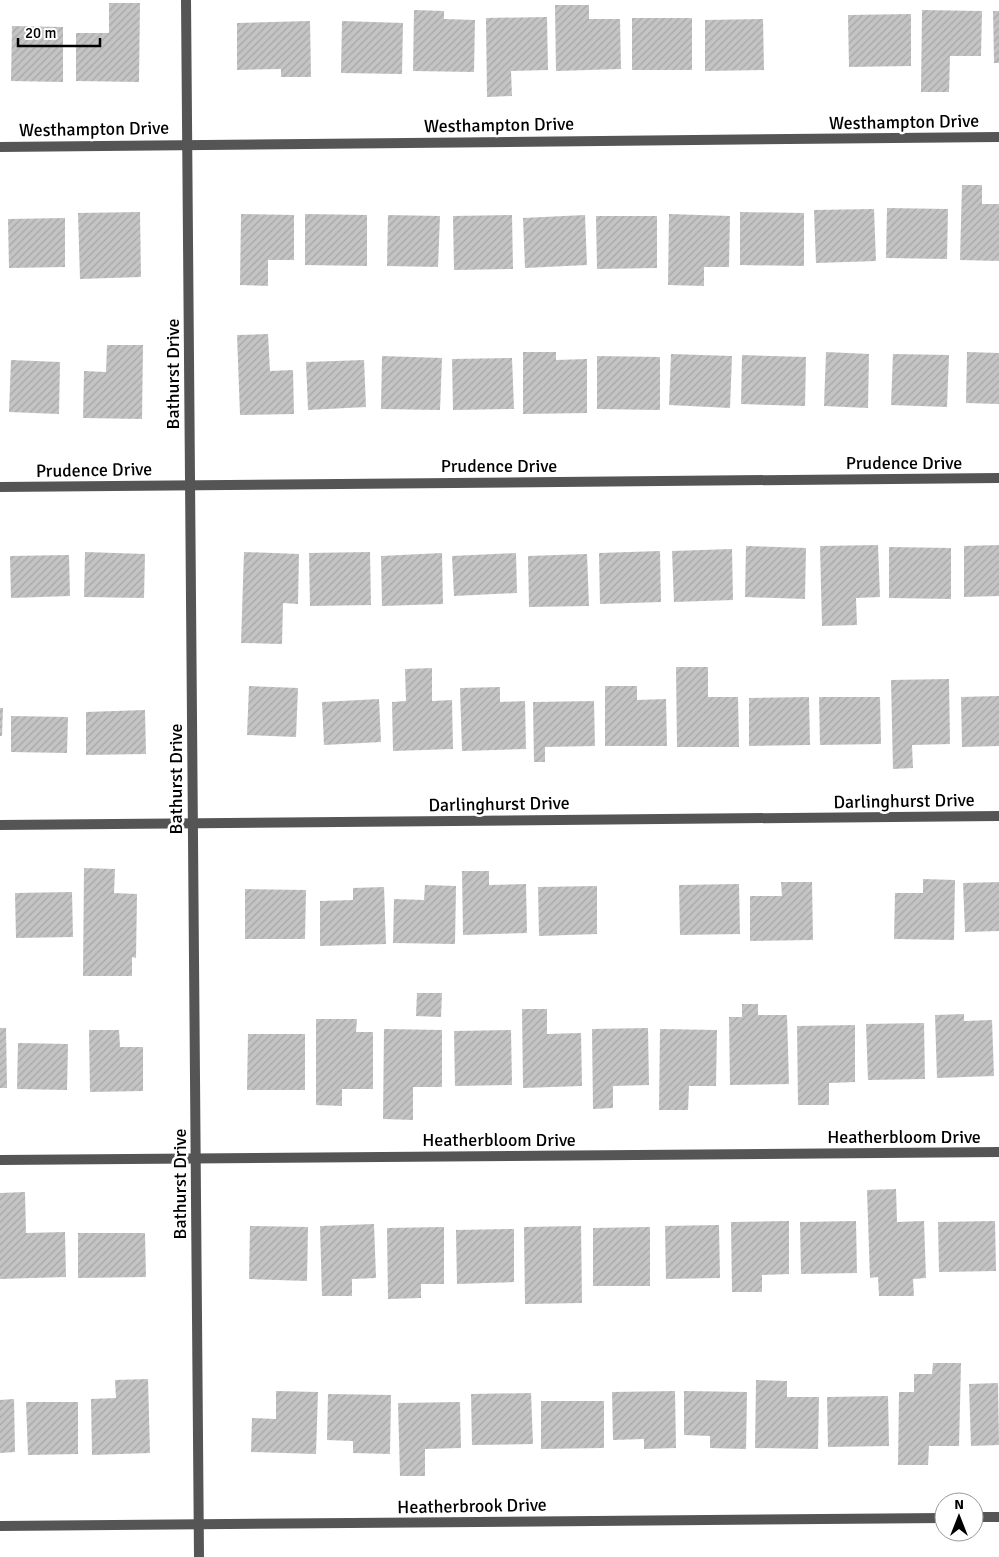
<svg xmlns="http://www.w3.org/2000/svg" width="999" height="1557" font-family="Signika,sans-serif">
  <defs>
    <pattern id="building-hatch" width="6" height="6" patternUnits="userSpaceOnUse" patternTransform="scale(1.25)"><rect width="6" height="6" fill="#c4c4c4"/><path d="M-1 1l2-2M0 6l6-6M5 7l2-2" fill="none" stroke="#a7a7a7"/></pattern>
  </defs>
  <rect width="100%" height="100%" fill="#fff"/>
  <g fill="url(#building-hatch)">
    <polygon points="109,3 140,3 139,82 76,81 76,33 109,33"/>
    <polygon points="555,5 589,5 589,19 620,19 621,69 556,71"/>
    <polygon points="414,10 444,11 444,19 475,20 474,72 413,71"/>
    <polygon points="922,10 982,11 981,56 950,56 949,92 921,92"/>
    <polygon points="993,11 999,11 999,63 994,63"/>
    <polygon points="911,14 911,66 849,67 848,15"/>
    <polygon points="547,17 548,70 511,71 512,96 487,97 486,18"/>
    <rect x="632" y="18" width="60" height="52"/>
    <polygon points="763,19 764,70 705,71 705,20"/>
    <polygon points="310,21 311,77 281,77 281,69 237,70 237,23"/>
    <polygon points="342,21 403,23 402,74 341,73"/>
    <polygon points="12,26 63,27 63,82 11,81"/>
    <polygon points="962,185 982,185 982,204 999,204 999,261 960,260"/>
    <polygon points="887,208 948,209 947,259 886,258"/>
    <polygon points="874,209 876,261 816,263 814,210"/>
    <polygon points="140,212 141,277 80,279 78,213"/>
    <polygon points="740,212 804,213 804,266 740,265"/>
    <polygon points="241,214 294,215 294,260 268,260 268,286 240,285"/>
    <polygon points="305,214 367,215 367,266 305,265"/>
    <polygon points="669,214 730,216 729,267 704,267 704,286 668,285"/>
    <polygon points="388,215 440,216 438,267 387,266"/>
    <polygon points="512,215 513,269 454,270 453,216"/>
    <polygon points="585,215 587,265 525,268 523,218"/>
    <polygon points="596,216 657,216 657,268 597,269"/>
    <polygon points="65,218 65,267 9,268 8,219"/>
    <polygon points="268,334 270,371 293,370 294,414 240,415 237,335"/>
    <polygon points="107,345 143,345 142,419 83,418 84,371 106,372"/>
    <polygon points="523,352 556,352 556,360 587,359 587,413 523,414"/>
    <polygon points="826,352 869,354 868,408 824,406"/>
    <polygon points="967,352 999,353 999,404 966,403"/>
    <polygon points="671,354 732,356 730,408 669,405"/>
    <polygon points="893,354 949,355 947,407 891,405"/>
    <polygon points="742,355 806,357 805,406 741,404"/>
    <polygon points="382,356 442,358 440,410 381,409"/>
    <polygon points="597,356 660,357 660,410 597,409"/>
    <polygon points="512,358 514,409 453,410 452,359"/>
    <polygon points="11,360 60,362 59,414 9,412"/>
    <polygon points="364,360 366,407 308,410 306,362"/>
    <polygon points="878,545 880,597 856,598 857,625 822,626 820,546"/>
    <polygon points="999,545 999,596 964,597 964,546"/>
    <polygon points="746,546 806,548 805,599 745,597"/>
    <polygon points="889,547 951,548 951,599 889,598"/>
    <polygon points="732,549 733,600 674,602 672,551"/>
    <polygon points="660,551 661,602 600,604 599,553"/>
    <polygon points="85,552 145,554 144,598 84,597"/>
    <polygon points="244,552 299,554 298,604 283,603 282,644 241,643"/>
    <polygon points="370,552 371,605 310,606 309,553"/>
    <polygon points="442,553 443,604 382,606 381,556"/>
    <polygon points="516,553 517,593 454,596 452,556"/>
    <polygon points="587,554 589,606 529,607 528,556"/>
    <polygon points="69,555 70,596 11,598 10,556"/>
    <polygon points="676,667 708,667 708,697 738,697 739,747 677,747"/>
    <polygon points="432,668 432,701 452,700 453,749 393,751 392,702 406,701 405,669"/>
    <polygon points="949,679 950,744 912,745 913,768 893,769 891,680"/>
    <polygon points="249,686 298,688 296,737 247,735"/>
    <polygon points="605,686 637,686 637,700 666,699 667,746 605,746"/>
    <polygon points="500,687 500,702 525,701 526,749 462,751 460,688"/>
    <polygon points="999,696 999,746 962,747 961,697"/>
    <polygon points="809,697 810,745 749,746 749,698"/>
    <polygon points="819,697 880,697 881,744 820,745"/>
    <polygon points="379,699 381,742 324,745 322,702"/>
    <polygon points="594,701 595,746 545,747 545,762 534,762 533,702"/>
    <polygon points="0,708 3,708 2,736 0,736"/>
    <polygon points="145,710 146,754 86,755 86,712"/>
    <polygon points="11,716 68,717 67,753 11,752"/>
    <polygon points="84,868 115,869 114,893 137,894 136,958 132,957 132,976 83,976"/>
    <polygon points="462,871 489,871 489,885 526,884 527,933 463,935"/>
    <polygon points="923,879 955,880 954,940 894,939 895,893 923,893"/>
    <polygon points="781,882 812,882 813,940 750,941 750,896 782,896"/>
    <polygon points="999,882 999,931 965,932 963,883"/>
    <polygon points="739,884 740,934 680,935 679,885"/>
    <polygon points="425,885 456,886 455,944 393,943 394,899 424,900"/>
    <polygon points="597,886 597,934 539,936 538,887"/>
    <polygon points="384,887 386,944 320,946 320,901 353,900 353,888"/>
    <polygon points="245,889 306,890 305,939 245,939"/>
    <polygon points="72,892 73,937 16,938 15,893"/>
    <polygon points="417,993 442,993 441,1017 416,1016"/>
    <polygon points="742,1004 758,1004 758,1015 787,1015 789,1084 730,1085 729,1017 742,1017"/>
    <polygon points="522,1009 547,1009 547,1034 581,1033 582,1086 523,1088"/>
    <polygon points="964,1014 964,1021 992,1020 994,1076 937,1078 935,1015"/>
    <polygon points="316,1019 357,1019 356,1032 373,1032 373,1089 342,1089 342,1106 316,1105"/>
    <polygon points="924,1023 925,1079 868,1080 866,1024"/>
    <polygon points="855,1025 855,1082 829,1083 829,1105 798,1105 797,1026"/>
    <polygon points="0,1028 6,1028 7,1088 0,1088"/>
    <polygon points="648,1028 649,1085 613,1086 613,1108 593,1109 592,1029"/>
    <polygon points="384,1029 442,1030 442,1087 413,1087 413,1120 383,1119"/>
    <polygon points="660,1029 717,1030 716,1086 689,1086 688,1110 659,1110"/>
    <polygon points="89,1030 119,1030 120,1047 143,1047 143,1091 90,1092"/>
    <polygon points="511,1030 512,1085 455,1086 454,1031"/>
    <polygon points="248,1034 305,1034 305,1090 247,1090"/>
    <polygon points="18,1043 68,1044 67,1090 17,1089"/>
    <polygon points="896,1189 897,1222 924,1221 926,1278 913,1279 914,1296 879,1296 878,1277 870,1278 867,1190"/>
    <polygon points="25,1192 26,1233 65,1232 66,1277 0,1279 0,1193"/>
    <polygon points="789,1221 789,1274 762,1275 762,1292 732,1292 731,1222"/>
    <polygon points="856,1221 857,1273 801,1274 800,1222"/>
    <polygon points="995,1221 996,1271 939,1272 938,1222"/>
    <polygon points="374,1224 376,1278 352,1279 352,1296 322,1296 320,1226"/>
    <polygon points="719,1225 720,1278 666,1279 665,1226"/>
    <polygon points="250,1226 308,1227 307,1281 249,1279"/>
    <polygon points="581,1226 582,1303 525,1304 524,1227"/>
    <polygon points="444,1227 444,1284 421,1284 421,1298 388,1299 387,1228"/>
    <polygon points="650,1227 650,1286 593,1286 593,1228"/>
    <polygon points="514,1229 514,1282 457,1284 456,1230"/>
    <polygon points="78,1233 145,1233 146,1277 78,1278"/>
    <polygon points="933,1363 961,1363 959,1446 929,1446 928,1465 898,1465 899,1392 914,1392 914,1374 932,1374"/>
    <polygon points="148,1379 150,1453 92,1455 91,1399 116,1398 115,1380"/>
    <polygon points="756,1380 787,1381 787,1397 819,1397 818,1449 755,1448"/>
    <polygon points="998,1383 999,1445 971,1446 969,1384"/>
    <polygon points="276,1391 318,1392 316,1454 251,1452 252,1418 276,1419"/>
    <polygon points="675,1391 676,1448 644,1449 644,1439 613,1440 612,1392"/>
    <polygon points="684,1391 747,1392 746,1449 710,1448 710,1436 684,1435"/>
    <polygon points="531,1393 533,1444 472,1445 471,1394"/>
    <polygon points="328,1394 391,1395 390,1454 353,1453 353,1441 327,1440"/>
    <polygon points="888,1396 889,1446 828,1447 827,1397"/>
    <polygon points="14,1399 15,1452 0,1453 0,1400"/>
    <polygon points="541,1401 604,1401 604,1448 541,1449"/>
    <polygon points="26,1402 78,1402 78,1454 28,1455"/>
    <polygon points="460,1402 461,1448 425,1449 425,1476 400,1476 398,1403"/>
  </g>
  <g fill="none" stroke-linecap="round" stroke-linejoin="round">
    <g stroke="#555" stroke-width="10">
      <polyline points="186,0 199,1557"/>
      <polyline points="0,147 999,137"/>
      <polyline points="0,487 999,478"/>
      <polyline points="0,825 999,816"/>
      <polyline points="0,1160 999,1152"/>
      <polyline points="974,1517 999,1517"/>
      <polyline points="0,1526 944,1518"/>
    </g>
  </g>
  <g text-anchor="middle" dominant-baseline="central" stroke-width="5" stroke-linejoin="round" paint-order="stroke">
    <g font-size="18" fill="#000" stroke="#fff">
      <text transform="translate(904 122) rotate(-1)">Westhampton Drive</text>
      <text transform="translate(499 125) rotate(-1)">Westhampton Drive</text>
      <text transform="translate(94 129) rotate(-1)">Westhampton Drive</text>
      <text transform="translate(173 374) rotate(-90)">Bathurst Drive</text>
      <text x="904" y="463">Prudence Drive</text>
      <text x="499" y="466">Prudence Drive</text>
      <text transform="translate(94 470) rotate(-1)">Prudence Drive</text>
      <text transform="translate(176 779) rotate(-90)">Bathurst Drive</text>
      <text transform="translate(904 801) rotate(-1)">Darlinghurst Drive</text>
      <text transform="translate(499 804) rotate(-1)">Darlinghurst Drive</text>
      <text x="904" y="1137">Heatherbloom Drive</text>
      <text x="499" y="1140">Heatherbloom Drive</text>
      <text transform="translate(180 1184) rotate(-90)">Bathurst Drive</text>
      <text transform="translate(472 1506) rotate(-1)">Heatherbrook Drive</text>
    </g>
  </g>
  <g transform="translate(959 1517)"><circle r="24" fill="#ffffff" stroke="#999999"/>
  <path d="M0-4L9 19L0 12L-9 19Z" fill="#000000"/>
  <text y="-8" font-size="14" font-weight="bold" text-anchor="middle" fill="#000000">N</text>
  </g>
  <path d="M18 38v8h82v-8" fill="none" stroke="#000000" stroke-width="2.5"/>
  <text x="25" y="38" font-size="15" fill="#000000" stroke="#ffffff" stroke-width="4" paint-order="stroke">20 m</text>
</svg>
